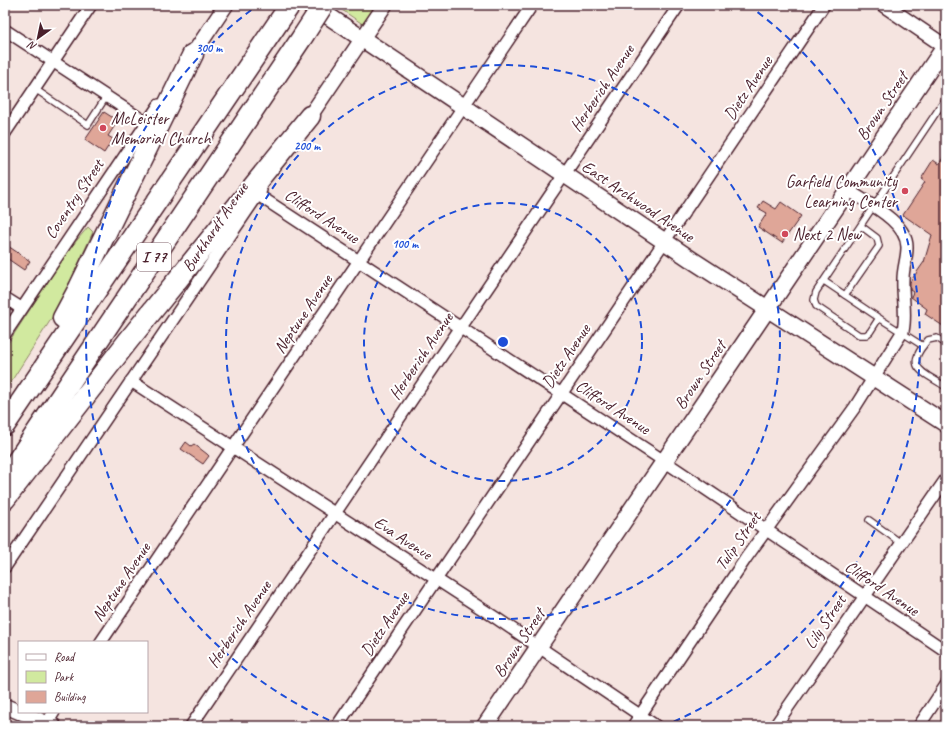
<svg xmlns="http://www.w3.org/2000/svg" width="951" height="731" font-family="Caveat,sans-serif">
  <rect width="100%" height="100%" fill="#f5e4e0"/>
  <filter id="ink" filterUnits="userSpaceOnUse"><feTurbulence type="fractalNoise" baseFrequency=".025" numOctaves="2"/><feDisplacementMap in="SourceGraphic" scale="8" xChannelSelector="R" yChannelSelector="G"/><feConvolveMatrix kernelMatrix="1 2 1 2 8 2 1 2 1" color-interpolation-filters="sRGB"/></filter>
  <g filter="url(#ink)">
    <g fill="#d1e99f" stroke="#8e8465">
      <polygon points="345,5 378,5 364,25 342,10"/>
      <polygon points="88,227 93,232 57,310 5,391 5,348 67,252"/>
    </g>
    <g fill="#dfa698" stroke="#4a1f2b">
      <polygon points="104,112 118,121 108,136 113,139 104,153 85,140"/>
      <polygon points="946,153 946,328 925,314 927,309 911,297 913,292 910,290 910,282 924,262 932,235 903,215 925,182 921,179 933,160 939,164"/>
      <polygon points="763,201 776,209 781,202 801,216 782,243 758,227 767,213 758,208"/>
      <polygon points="5,244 30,261 24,270 5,257"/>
      <polygon points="186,442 191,446 194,444 207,454 209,456 203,464 181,449"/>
    </g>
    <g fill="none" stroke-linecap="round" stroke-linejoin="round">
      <g stroke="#4a1f2b" stroke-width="8">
        <g id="service">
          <polyline points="35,89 88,125 106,97"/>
          <polyline points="824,281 879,318"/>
          <polyline points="845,295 879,246 877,238 861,226"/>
          <path d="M 946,344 L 937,338 L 928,340 C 903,368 922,371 946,387"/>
          <polyline points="923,346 879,318 870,332 866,335 859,335 816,306 814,300 816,292 946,98"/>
          <polyline points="869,520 901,543"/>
        </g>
      </g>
      <g stroke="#4a1f2b" stroke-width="14">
        <g id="minor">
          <polyline points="5,30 147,123"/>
          <polyline points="5,133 91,5"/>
          <polyline points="258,195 664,461 946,651"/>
          <polyline points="5,298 21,308"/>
          <polyline points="5,334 159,105"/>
          <polyline points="131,381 496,618 656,726"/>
          <polyline points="5,567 261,190"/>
          <polyline points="101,642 532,5"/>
          <polyline points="45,726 54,712"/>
          <polyline points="191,726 679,5"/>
          <polyline points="337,726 824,5"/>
          <path d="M 633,726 L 746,558 L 855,407 L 903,331 C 907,313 902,297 903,279 C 903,268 907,258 907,248 C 908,222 867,203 848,190"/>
          <polyline points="775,726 946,479"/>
          <polyline points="919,726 946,685"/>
        </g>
      </g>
      <g stroke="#4a1f2b" stroke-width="17">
        <g id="tertiary">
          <polyline points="884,5 946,47"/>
          <polyline points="193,54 226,5"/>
          <polyline points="310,116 385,5"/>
          <polyline points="5,706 19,712"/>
          <polyline points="20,712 54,726"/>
        </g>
      </g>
      <g stroke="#4a1f2b" stroke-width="19">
        <g id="secondary">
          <polyline points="312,5 692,260 946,424"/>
          <polyline points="485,726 946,45"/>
        </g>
      </g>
      <g stroke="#4a1f2b" stroke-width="23">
        <g id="motorway">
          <polyline points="63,318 79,288 193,54"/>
          <polyline points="5,425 290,5"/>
          <polyline points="5,479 303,36"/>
          <polyline points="5,499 128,341 310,116"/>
        </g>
      </g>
      <use href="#service" stroke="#fff" stroke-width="5.5"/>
      <use href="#minor" stroke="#fff" stroke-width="11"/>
      <use href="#tertiary" stroke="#fff" stroke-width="14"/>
      <use href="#secondary" stroke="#fff" stroke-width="16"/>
      <use href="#motorway" stroke="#fff" stroke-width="20"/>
      <g stroke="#4a1f2b" stroke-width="23" stroke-linecap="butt">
        <polyline id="motorway-bridge" points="303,36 323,5"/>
      </g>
      <use href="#motorway-bridge" stroke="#fff" stroke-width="20"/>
    </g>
  </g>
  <g fill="none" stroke="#1d4ed8" stroke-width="2" stroke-dasharray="7 5">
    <circle cx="503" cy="342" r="139"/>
    <circle cx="503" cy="342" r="277"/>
    <path d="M340 725A416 416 0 0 1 258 5M748 5A416 416 0 0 1 666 725"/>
  </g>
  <g fill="#d1495b" stroke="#fff" stroke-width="1.5">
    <circle cx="103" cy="128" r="4"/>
    <circle cx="905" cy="191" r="4"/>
    <circle cx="785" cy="234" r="4"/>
  </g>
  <g text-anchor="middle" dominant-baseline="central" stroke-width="4" stroke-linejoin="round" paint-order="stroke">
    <rect fill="#fff" stroke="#80626b" stroke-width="1" x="137" y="243" width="34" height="28" rx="3"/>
    <g font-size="16" font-weight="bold" fill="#4a1f2b">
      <text x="154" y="257">I 77</text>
    </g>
    <g font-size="17" fill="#4a1f2b" stroke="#fff">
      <text transform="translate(602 88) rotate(-56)">Herberich Avenue</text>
      <text transform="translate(748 88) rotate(-56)">Dietz Avenue</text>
      <text transform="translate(882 106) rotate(-56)">Brown Street</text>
      <text transform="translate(74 199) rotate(-56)">Coventry Street</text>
      <text transform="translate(638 201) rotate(34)">East Archwood Avenue</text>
      <text transform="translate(322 216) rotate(33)">Clifford Avenue</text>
      <text transform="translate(215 227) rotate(-56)">Burkhardt Avenue</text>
      <text transform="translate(303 314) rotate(-56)">Neptune Avenue</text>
      <text transform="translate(421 356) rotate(-56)">Herberich Avenue</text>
      <text transform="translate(566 356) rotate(-56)">Dietz Avenue</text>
      <text transform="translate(700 375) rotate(-56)">Brown Street</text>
      <text transform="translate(613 407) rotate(33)">Clifford Avenue</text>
      <text transform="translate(403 538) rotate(33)">Eva Avenue</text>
      <text transform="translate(738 541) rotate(-55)">Tulip Street</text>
      <text transform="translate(121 582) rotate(-56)">Neptune Avenue</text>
      <text transform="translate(882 588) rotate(34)">Clifford Avenue</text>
      <text transform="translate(825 622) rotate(-56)">Lily Street</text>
      <text transform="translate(239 624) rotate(-56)">Herberich Avenue</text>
      <text transform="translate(385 624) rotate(-56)">Dietz Avenue</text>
      <text transform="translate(519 643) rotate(-56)">Brown Street</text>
    </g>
    <g font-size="17" fill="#4a1f2b" stroke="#fff" text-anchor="start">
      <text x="111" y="118">McLeister<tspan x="111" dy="20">Memorial Church</tspan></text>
      <text x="897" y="181" text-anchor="end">Garfield Community<tspan x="897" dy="20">Learning Center</tspan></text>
      <text x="793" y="234">Next 2 New</text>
    </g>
  </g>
  <circle cx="503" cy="342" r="6" fill="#1d4ed8" stroke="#fff" stroke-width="2"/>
  <g font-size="12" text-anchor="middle" font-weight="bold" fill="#1d4ed8" stroke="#fff" stroke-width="4" stroke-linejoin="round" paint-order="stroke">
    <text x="209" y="52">300 m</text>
    <text x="307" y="150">200 m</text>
    <text x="405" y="248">100 m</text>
  </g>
  <rect width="951" height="731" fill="none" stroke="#fff" stroke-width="20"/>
  <rect x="10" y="10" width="931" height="711" fill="none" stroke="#4a1f2b" stroke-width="1.5" filter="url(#ink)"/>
  <rect x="18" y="641" width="130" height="72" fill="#ffffff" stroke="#b7a5aa"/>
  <rect x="26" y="654" width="20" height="6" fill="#ffffff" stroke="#b7a5aa"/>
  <text x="54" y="661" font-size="12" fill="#4a1f2b">Road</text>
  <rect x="26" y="671" width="20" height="12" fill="#d1e99f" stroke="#b7a5aa"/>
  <text x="54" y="681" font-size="12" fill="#4a1f2b">Park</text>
  <rect x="26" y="691" width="20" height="12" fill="#dfa698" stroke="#b7a5aa"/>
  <text x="54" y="701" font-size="12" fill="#4a1f2b">Building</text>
  <g transform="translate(38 38) rotate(213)" stroke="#ffffff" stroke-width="3" paint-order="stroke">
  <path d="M0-3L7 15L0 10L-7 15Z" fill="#4a1f2b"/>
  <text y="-6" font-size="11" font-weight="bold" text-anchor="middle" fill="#4a1f2b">N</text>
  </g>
</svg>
